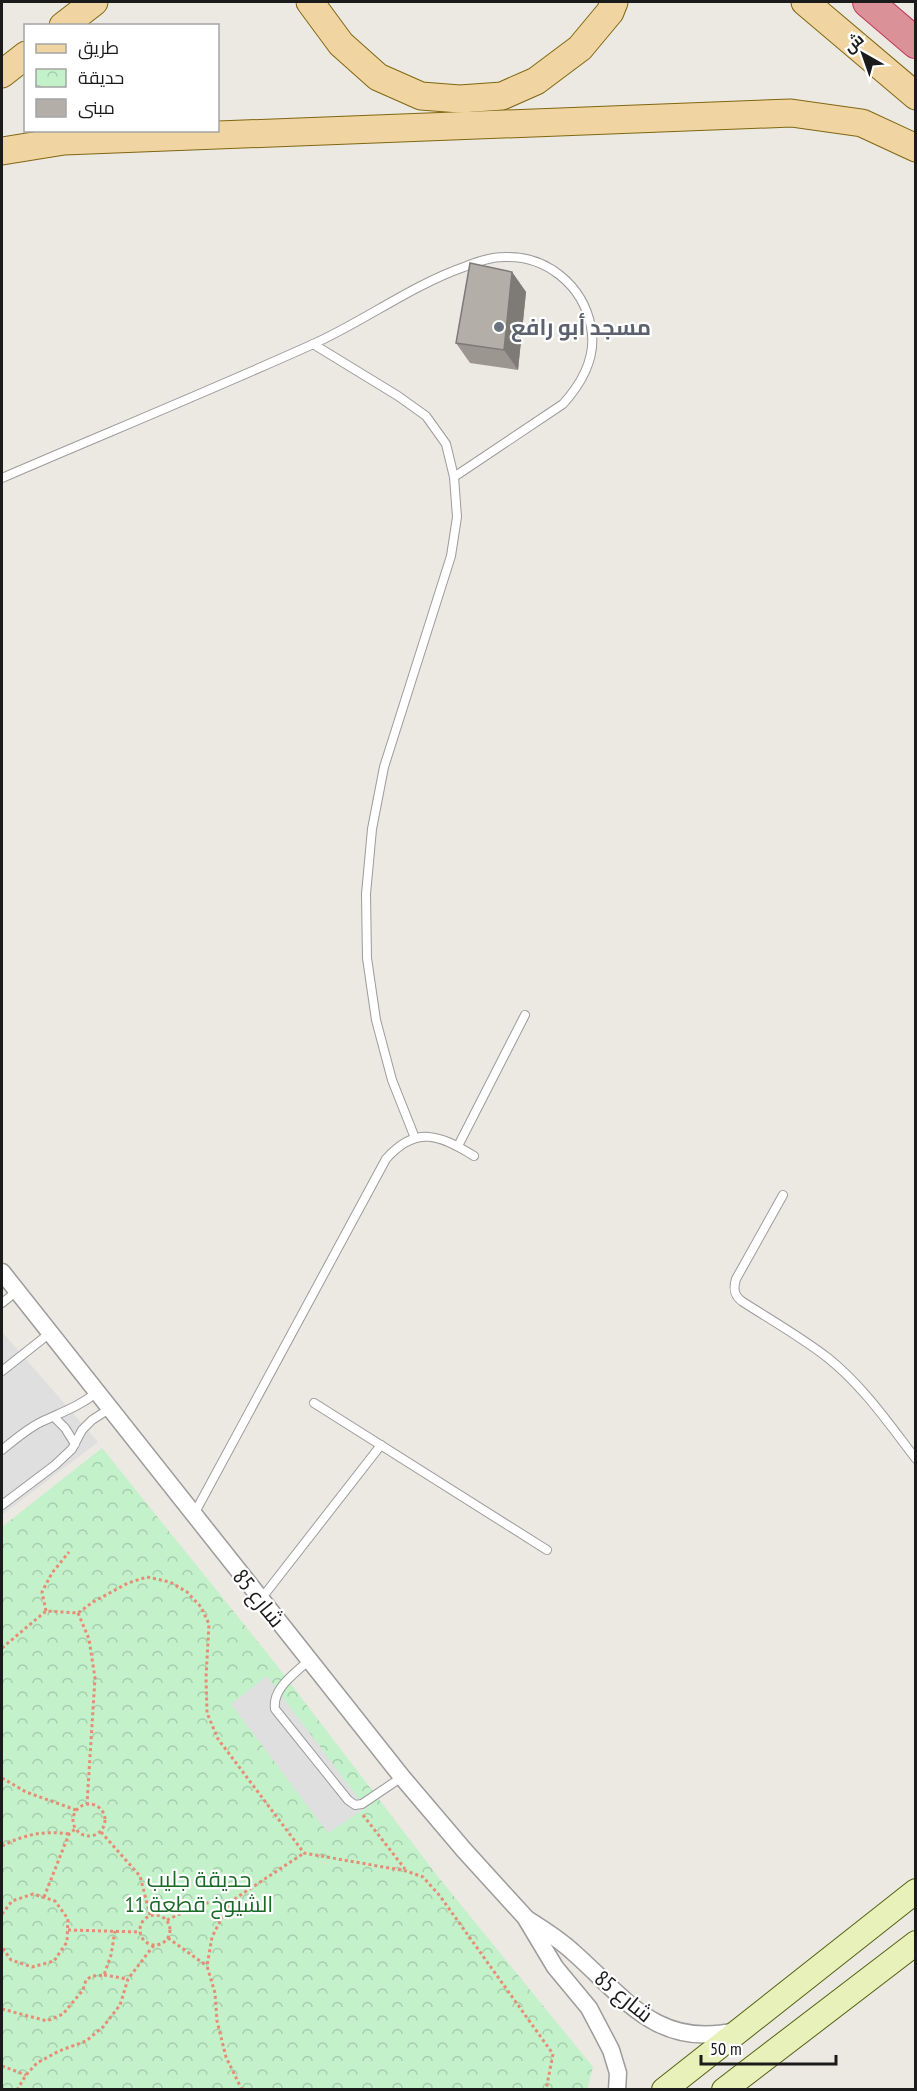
<svg xmlns="http://www.w3.org/2000/svg" width="917" height="2091" font-family="'PT Sans Narrow',Cairo,sans-serif">
  <defs>
    <pattern id="park-crowns" width="20" height="18" patternUnits="userSpaceOnUse" patternTransform="scale(1.5)"><rect width="20" height="18" fill="#c2f1ca"/><path d="M2 6a3 3 0 1 1 6 0M12 15a3 3 0 1 1 6 0" fill="none" stroke="#a6cead"/></pattern>
  </defs>
  <rect width="100%" height="100%" fill="#ebe9e1"/>
  <polygon fill="url(#park-crowns)" points="102,1448 271,1658 439,1878 593,2067 587,2090 2,2090 2,1527"/>
  <g fill="#dfdfdf">
    <polygon points="2,1332 98,1442 2,1515"/>
    <polygon points="267,1676 366,1808 328,1833 231,1704"/>
  </g>
  <g fill="none" stroke-linecap="round" stroke-linejoin="round">
    <g stroke="#9c9c9c" stroke-width="10">
      <g id="service">
        <polyline points="313,344 398,396 426,416 446,444 454,477 457,517 451,556 384,767 372,829 366,894 367,958 376,1020 392,1080 415,1138"/>
        <path d="M 2,478 C 104,434 209,391 311,345 C 363,322 410,286 464,267 C 476,262 491,257 504,257 C 546,255 583,285 591,327 C 597,357 582,383 563,404 L 454,477"/>
        <polyline points="458,1146 525,1015"/>
        <path d="M 783,1195 L 736,1279 C 733,1289 734,1296 743,1302 C 771,1320 801,1337 828,1358 C 863,1386 889,1424 916,1459"/>
        <polyline points="2,1303 17,1291"/>
        <polyline points="2,1371 50,1333"/>
        <polyline points="314,1403 547,1550"/>
        <polyline points="54,1417 65,1428 75,1444"/>
        <path d="M 2,1450 C 14,1440 27,1429 41,1422 C 62,1412 78,1407 96,1393"/>
        <polyline points="2,1505 55,1465 72,1449 82,1430 92,1420 109,1409"/>
        <path d="M 193,1516 L 386,1159 C 416,1125 440,1135 474,1156"/>
        <polyline points="261,1599 381,1445"/>
        <path d="M 309,1660 C 295,1674 272,1688 275,1709 L 348,1800 L 355,1805 L 362,1804 L 402,1777"/>
      </g>
    </g>
    <g stroke="#9c9c9c" stroke-width="19">
      <g id="minor">
        <polyline points="2,1272 402,1777 464,1850 525,1917 555,1967 589,2008 611,2050 618,2073 617,2090"/>
        <path d="M 527,1919 C 543,1929 559,1939 573,1952 C 624,1997 657,2049 735,2031"/>
      </g>
    </g>
    <g stroke="#526311" stroke-width="26">
      <g id="secondary">
        <polyline points="664,2090 916,1891"/>
        <polyline points="724,2090 916,1943"/>
      </g>
    </g>
    <g stroke="#806611" stroke-width="29">
      <g id="primary">
        <polyline points="310,2 341,44 378,77 421,96 460,99 502,96 536,81 580,48 610,12 614,2"/>
        <polyline points="805,2 916,96"/>
        <polyline points="63,26 94,2"/>
        <polyline points="2,74 26,55"/>
        <polyline points="2,151 64,141 791,113 862,123 916,148"/>
      </g>
    </g>
    <g stroke="#c0385a" stroke-width="32">
      <polyline id="motorway" points="868,2 916,43"/>
    </g>
    <g stroke="#e88c76" stroke-width="3" stroke-dasharray="3 3" stroke-linecap="butt">
      <polyline points="46,1611 42,1592 52,1573 69,1552"/>
      <polyline points="78,1613 89,1639 95,1678 87,1804"/>
      <polyline points="2,1648 46,1611 78,1613 93,1602 128,1583 147,1577 170,1582 187,1592 201,1607 209,1624 206,1677 207,1713 218,1739 304,1853 406,1871 423,1877 440,1896 553,2054 546,2090"/>
      <polyline points="2,1778 26,1792 76,1810"/>
      <circle cx="89" cy="1820" r="16"/>
      <polyline points="363,1815 405,1869"/>
      <polyline points="101,1832 140,1876 150,1915"/>
      <path d="M 2,1846 C 23,1835 44,1830 69,1834"/>
      <polyline points="44,1897 69,1834 75,1829"/>
      <polyline points="2,1914 12,1901 33,1894 55,1901 68,1919 67,1942 54,1961 32,1967 11,1960 2,1947"/>
      <circle cx="155" cy="1930" r="15"/>
      <path d="M 167,1920 C 187,1911 207,1898 230,1902"/>
      <polyline points="68,1930 139,1932"/>
      <polyline points="168,1938 207,1966"/>
      <polyline points="104,1975 128,1979"/>
      <polyline points="2,2009 47,2021 63,2014 83,1990 86,1980 92,1976 104,1975 111,1955 115,1931"/>
      <polyline points="2,2066 26,2075"/>
      <polyline points="17,2090 26,2075 37,2063 59,2051 86,2041 103,2027 120,2005 128,1979 154,1945"/>
      <polyline points="242,2090 226,2057 217,2021 215,1993 207,1966 212,1937 230,1902 304,1853"/>
    </g>
    <use href="#service" stroke="#fff" stroke-width="8"/>
    <use href="#minor" stroke="#fff" stroke-width="16"/>
    <use href="#secondary" stroke="#e9f1ba" stroke-width="24"/>
    <use href="#primary" stroke="#f0d5a2" stroke-width="27"/>
    <use href="#motorway" stroke="#da9198" stroke-width="30"/>
  </g>
  <polygon fill="#9b9690" points="512,272 526,292 518,370 470,363 456,343"/>
  <polygon fill="#7e7a76" points="512,272 526,292 518,370 504,350"/>
  <polygon fill="#b4aea8" stroke="#7e7a76" stroke-width="1.5" points="470,263 512,272 504,350 456,343"/>
  <circle fill="#6b7280" stroke="#fff" stroke-width="2" cx="499" cy="327" r="6"/>
  <g text-anchor="middle" dominant-baseline="central" stroke-width="4.5" stroke-linejoin="round" paint-order="stroke">
    <g font-size="22" font-weight="bold" fill="#5b616d" stroke="#fff" text-anchor="start">
      <text x="511" y="327">مسجد أبو رافع</text>
    </g>
    <g font-size="22" fill="#1b1b1b" stroke="#fff">
      <text transform="translate(259 1598) rotate(51)">شارع 85</text>
      <text transform="translate(624 1996) rotate(39)">شارع 85</text>
    </g>
    <g font-size="22" fill="#186a26" stroke="#fff">
      <text x="199" y="1879">حديقة جليب<tspan x="199" dy="25">الشيوخ قطعة 11</tspan></text>
    </g>
  </g>
  <rect width="917" height="2091" fill="none" stroke="#1b1b1b" stroke-width="6"/>
  <rect x="24" y="24" width="195" height="108" fill="#ffffff" stroke="#a4a4a4" stroke-width="1.5"/>
  <rect x="36" y="44" width="30" height="9" fill="#f0d5a2" stroke="#a4a4a4" stroke-width="1.5"/>
  <text x="78" y="54" font-size="18" fill="#1b1b1b">طريق</text>
  <rect x="36" y="69" width="30" height="18" fill="url(#park-crowns)" stroke="#a4a4a4" stroke-width="1.5"/>
  <text x="78" y="84" font-size="18" fill="#1b1b1b">حديقة</text>
  <rect x="36" y="99" width="30" height="18" fill="#b4aea8" stroke="#a4a4a4" stroke-width="1.5"/>
  <text x="78" y="114" font-size="18" fill="#1b1b1b">مبنى</text>
  <g transform="translate(863 54) rotate(320)" stroke="#ffffff" stroke-width="4.5" paint-order="stroke">
  <path d="M0-4.5L10 22L0 15L-10 22Z" fill="#1b1b1b"/>
  <text y="-9" font-size="16" font-weight="bold" text-anchor="middle" fill="#1b1b1b">ش</text>
  </g>
  <path d="M701 2055v9h135v-9" fill="none" stroke="#1b1b1b" stroke-width="3"/>
  <text x="710" y="2055" font-size="18" fill="#1b1b1b" stroke="#ffffff" stroke-width="4.5" paint-order="stroke">50 m</text>
</svg>
